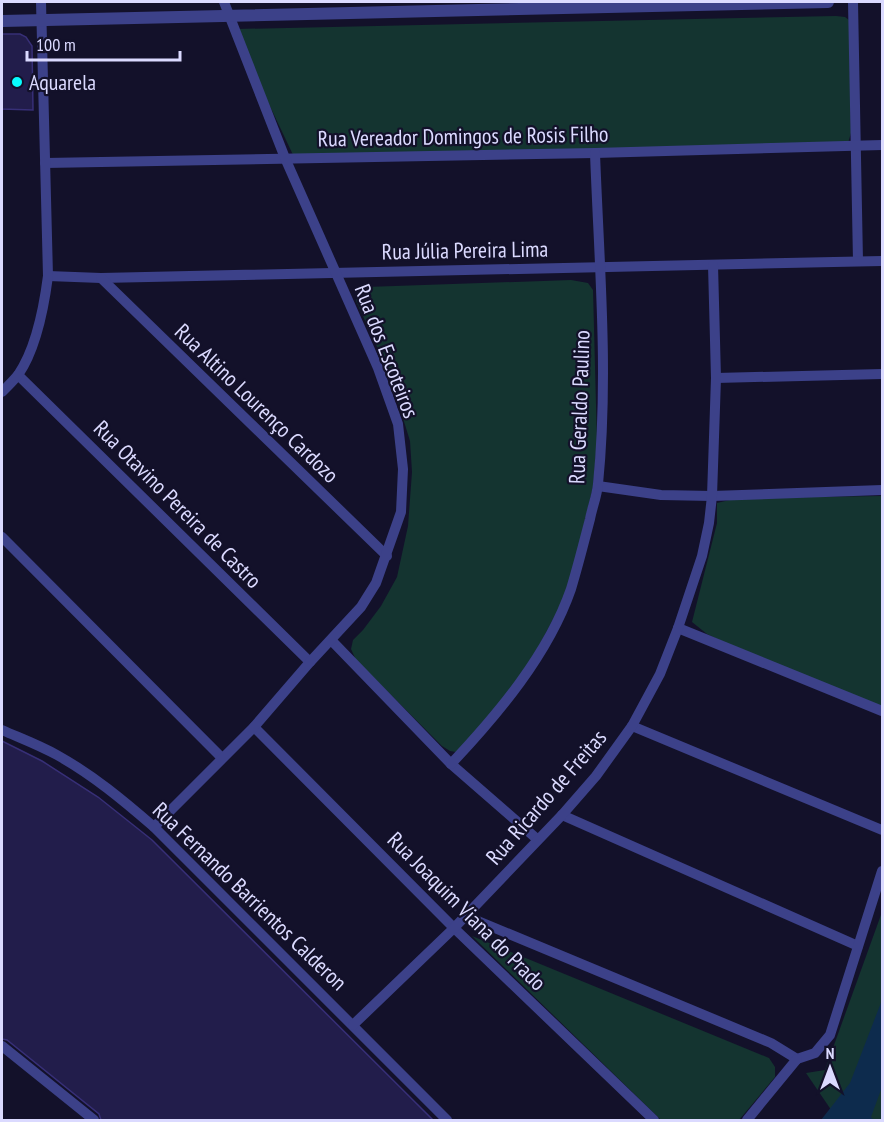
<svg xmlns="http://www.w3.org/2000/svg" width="884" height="1122" font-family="'PT Sans Narrow',sans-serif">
  <rect width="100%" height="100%" fill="#13112a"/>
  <g fill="#143430">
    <polygon points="836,16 845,17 849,20 851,133 848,143 295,159 267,100 237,29"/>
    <polygon points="571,280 588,283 593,290 597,442 593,487 568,591 516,689 456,752 450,751 442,746 356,660 351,649 353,640 363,630 381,606 397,577 408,526 412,472 410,441 389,373 356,301 356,292 366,287"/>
    <polygon points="882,496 882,709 751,655 707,634 692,622 717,523 717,503 738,498"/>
    <polygon points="882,912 882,1120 838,1120 806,1073 825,1070"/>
    <polygon points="472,936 769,1058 775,1067 775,1077 739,1120 661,1120"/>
  </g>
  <polygon fill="#0d2b4d" points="882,1000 882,1087 871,1117 874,1120 821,1120 850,1083"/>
  <g fill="#221d4b" stroke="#372f77" stroke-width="1.5">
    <polygon points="2,34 20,34 26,37 32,46 33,110 2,109"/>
    <polygon points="2,741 42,761 98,797 152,840 433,1120 101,1120 99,1114 7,1040 2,1039"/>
  </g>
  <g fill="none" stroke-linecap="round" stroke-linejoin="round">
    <g stroke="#3c4189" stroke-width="10">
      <polyline points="853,2 858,261"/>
      <polyline points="45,163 595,153 882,145"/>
      <polyline points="48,276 101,278 882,261"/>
      <polyline points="101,278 387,556"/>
      <polyline points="18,375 310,662"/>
      <polyline points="716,378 882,374"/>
      <path d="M 2,392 C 7,387 13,381 18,375 C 36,349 44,307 48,276 L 41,2"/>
      <polyline points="598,486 661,495 712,496 882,490"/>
      <polyline points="2,537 222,758"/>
      <polyline points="678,628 882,711"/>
      <polyline points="332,641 451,764 537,839"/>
      <polyline points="632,726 882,830"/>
      <polyline points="254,727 454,928 654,1120"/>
      <path d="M 2,730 C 20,738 39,745 57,755 C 93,775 124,801 154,827 L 447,1120"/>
      <path d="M 451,764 C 498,714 548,655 571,589 C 578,566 584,542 590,519 C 592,508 597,496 598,484 C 609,374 599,263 595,153"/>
      <polyline points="562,815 858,946"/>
      <polyline points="154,827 254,727 310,662 361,607 376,583 401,512 403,469 398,424 378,368 285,158 224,2"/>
      <polyline points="466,916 771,1043 797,1059"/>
      <polyline points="353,1025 454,928 562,815 596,776 632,726 660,674 678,628 702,556 709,523 712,496 716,378 713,265"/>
      <polyline points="2,1046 94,1120"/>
      <polyline points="797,1059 815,1053 830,1035 882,871"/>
      <polyline points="747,1120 797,1059"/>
    </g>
    <polyline stroke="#3c4189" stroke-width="12" points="2,21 828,2"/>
  </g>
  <circle fill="#08fcfe" stroke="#13112a" stroke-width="2" cx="17" cy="82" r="6"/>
  <g text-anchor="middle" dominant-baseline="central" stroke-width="4.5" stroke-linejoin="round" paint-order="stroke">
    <g font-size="22" fill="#dbdaff" stroke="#13112a" text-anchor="start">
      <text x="29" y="82">Aquarela</text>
    </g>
    <g font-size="22" fill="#dbdaff" stroke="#13112a">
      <text transform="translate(463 136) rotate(-1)">Rua Vereador Domingos de Rosis Filho</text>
      <text transform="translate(465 250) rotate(-1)">Rua Júlia Pereira Lima</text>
      <text transform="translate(387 351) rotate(69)">Rua dos Escoteiros</text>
      <text transform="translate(257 403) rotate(44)">Rua Altino Lourenço Cardozo</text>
      <text transform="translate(579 407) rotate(-88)">Rua Geraldo Paulino</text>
      <text transform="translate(178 504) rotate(45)">Rua Otavino Pereira de Castro</text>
      <text transform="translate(546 797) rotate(-49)">Rua Ricardo de Freitas</text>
      <text transform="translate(250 896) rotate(44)">Rua Fernando Barrientos Calderon</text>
      <text transform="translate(467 911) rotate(45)">Rua Joaquim Viana do Prado</text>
    </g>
  </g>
  <rect width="884" height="1122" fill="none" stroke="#dbdaff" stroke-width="6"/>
  <g transform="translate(830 1068)" stroke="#13112a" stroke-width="4.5" paint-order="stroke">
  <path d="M0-4.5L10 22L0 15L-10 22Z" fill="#dbdaff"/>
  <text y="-9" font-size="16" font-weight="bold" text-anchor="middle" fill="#dbdaff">N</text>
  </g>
  <path d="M27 51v9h153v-9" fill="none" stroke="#dbdaff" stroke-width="3"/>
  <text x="36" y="51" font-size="18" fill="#dbdaff" stroke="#13112a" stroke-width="4.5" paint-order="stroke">100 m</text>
</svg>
